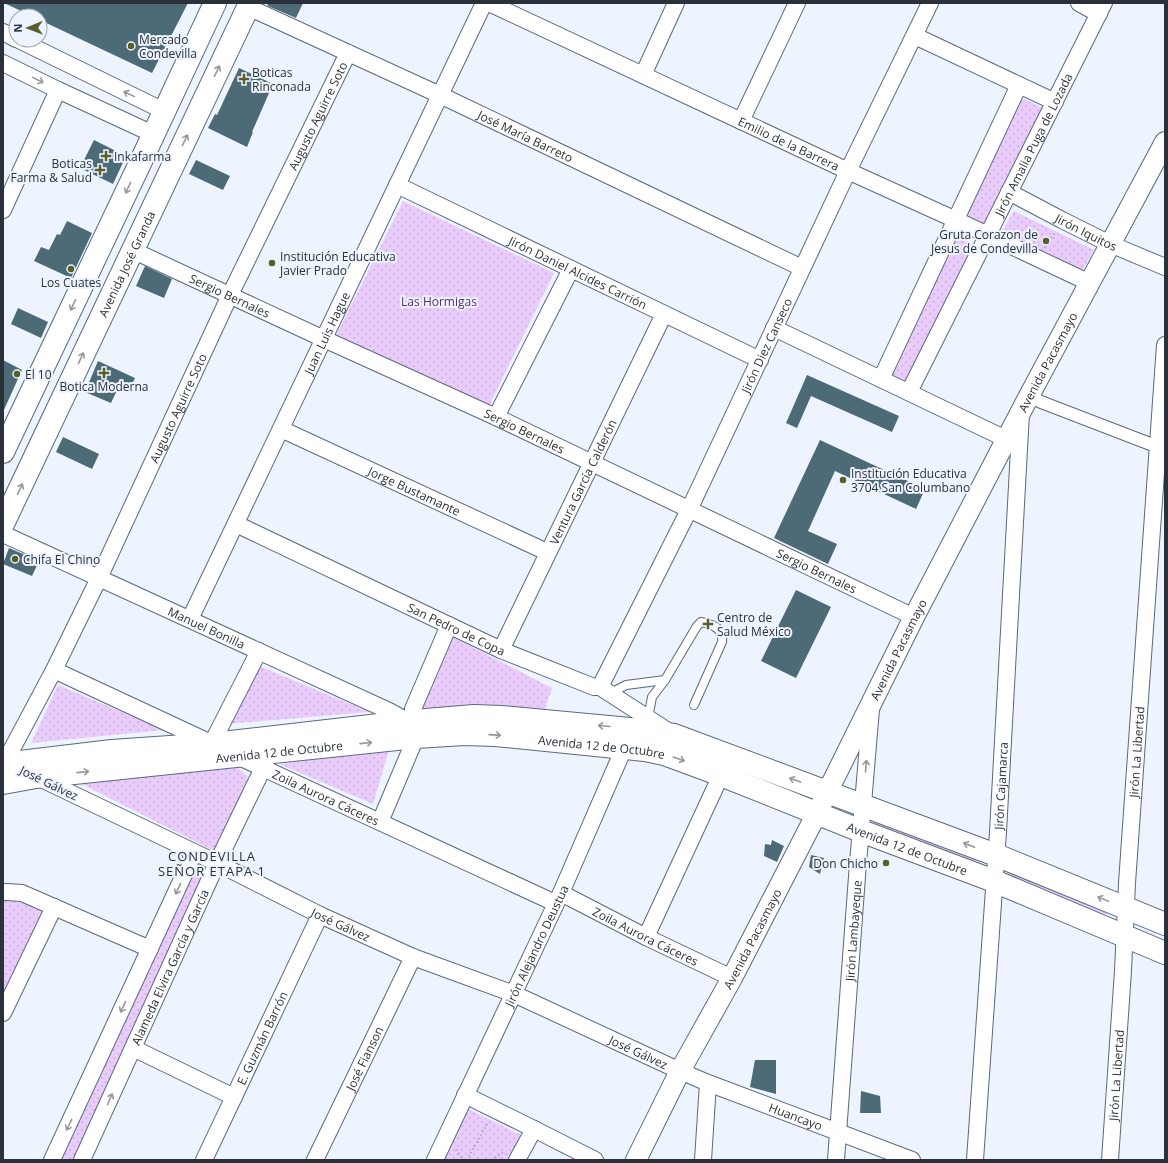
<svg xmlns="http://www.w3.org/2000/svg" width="1168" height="1163" font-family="'Open Sans',sans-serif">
  <defs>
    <pattern id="park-dots" width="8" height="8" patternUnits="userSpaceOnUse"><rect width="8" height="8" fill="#eaccfc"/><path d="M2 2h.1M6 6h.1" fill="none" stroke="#c9b0d9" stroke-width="1.8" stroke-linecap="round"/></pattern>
  </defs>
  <rect width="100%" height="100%" fill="#edf4fe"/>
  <g fill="#eaccfc">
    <polygon points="875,818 976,858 976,863 874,828"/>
    <polygon points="1010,871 1107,908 1105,919 1005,876 1006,872"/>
  </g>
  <g fill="url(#park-dots)">
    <polygon points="1018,96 1045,109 985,228 961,218"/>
    <polygon points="403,201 554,273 488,408 336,336"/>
    <polygon points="1014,211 1094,250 1080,274 1000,235"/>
    <polygon points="953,235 977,246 905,381 891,374"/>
    <polygon points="449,635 552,688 543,715 476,704 416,710"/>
    <polygon points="257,665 369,712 226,724"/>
    <polygon points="58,685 164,730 31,743"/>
    <polygon points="389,750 373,804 279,764"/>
    <polygon points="234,764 248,777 216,852 76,781"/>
    <polygon points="193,867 206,871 76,1160 58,1160"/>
    <polygon points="3,897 42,906 43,911 3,995"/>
    <polygon points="462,1106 521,1135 508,1160 437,1160"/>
  </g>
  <g fill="#4d6a77">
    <polygon points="4,3 188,3 152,73 40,20 40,16 32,16"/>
    <polygon points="267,3 303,3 296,18 268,6"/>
    <polygon points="239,68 273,84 252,132 253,132 247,147 208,128 215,114 217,115"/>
    <polygon points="94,140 126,156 113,184 80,168"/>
    <polygon points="196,160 230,176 223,190 189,174"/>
    <polygon points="67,221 92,233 71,278 34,261 41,247 49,250 57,234 60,235"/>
    <polygon points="145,266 172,279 164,298 136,286"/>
    <polygon points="18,308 48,322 41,338 11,324"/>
    <polygon points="3,360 22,370 3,412"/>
    <polygon points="98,361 135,378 128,393 118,388 111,403 85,392"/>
    <polygon points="807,375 899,416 892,432 811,396 797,428 786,423"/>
    <polygon points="63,437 99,454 92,469 56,452"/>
    <polygon points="820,440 925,489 916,509 835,471 808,531 837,544 828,564 774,538"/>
    <polygon points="9,548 39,561 32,576 3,564"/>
    <polygon points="796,590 831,607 796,678 761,661"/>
    <polygon points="772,840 784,846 777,862 764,856 765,844 771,845"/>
    <polygon points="811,855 824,858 820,874 809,867"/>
    <polygon points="755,1060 776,1060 776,1094 750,1087"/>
    <polygon points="861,1091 880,1096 881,1113 860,1113"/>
  </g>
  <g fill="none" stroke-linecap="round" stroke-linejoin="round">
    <g stroke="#59697e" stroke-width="10">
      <g id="service">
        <polyline points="611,693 626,685 665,680"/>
        <path d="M 648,718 L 652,697 L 665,680 L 697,626 L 701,622 C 713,624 724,629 722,642 L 694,705"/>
      </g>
    </g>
    <g stroke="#59697e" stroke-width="14">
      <polyline id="pedestrian" points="1029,396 1041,402 1158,447"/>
    </g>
    <g stroke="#59697e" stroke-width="18">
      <g id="minor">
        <path id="s1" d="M 489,3 L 848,171 L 956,220 L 1090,283"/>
        <polyline points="1079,3 1099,14"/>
        <path id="s2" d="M 248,7 L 440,95 L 802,268"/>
        <polyline points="3,32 16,39"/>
        <polyline points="915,36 1055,102"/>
        <polyline points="19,40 164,111"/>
        <polyline points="3,63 58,90 153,134"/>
        <polyline points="643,75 676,3"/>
        <polyline points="741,121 797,3"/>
        <path id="s3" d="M 397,185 L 760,360"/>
        <path id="s4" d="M 1009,192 L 1062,220 L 1110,244 L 1165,267"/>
        <polyline points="3,210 58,90"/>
        <path id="s5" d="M 132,250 L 324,339 L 496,417 L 914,617"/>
        <polyline points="774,328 1006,439"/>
        <polyline points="881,379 1019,85"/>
        <path id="s6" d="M 909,392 L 1104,3"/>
        <polyline points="496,417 571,269"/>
        <path id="s7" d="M 281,429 L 547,552"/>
        <path id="s8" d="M 236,524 L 501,650 L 594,687 L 600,687 L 671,733"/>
        <path id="s9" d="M 3,534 L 389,711 L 409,722"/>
        <path id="s10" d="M 190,619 L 484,3"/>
        <path id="s11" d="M 501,650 L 664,314"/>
        <polyline points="54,670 213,744"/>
        <path id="s12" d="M 600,687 L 689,510 L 848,171 L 930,3"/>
        <polyline points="212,743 259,651"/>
        <path id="s13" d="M 237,756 L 555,903"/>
        <path id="s14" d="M 5,762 L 54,670 L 99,578 L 230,295 L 348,53"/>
        <path id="s15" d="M 35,776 L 217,863 L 320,915 L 413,957 L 514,994 L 680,1071 L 708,1083 L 912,1160"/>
        <polyline points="380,822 416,737 413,709 449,625"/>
        <polyline points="3,892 7,892 22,893 150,949"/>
        <path id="s16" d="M 561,893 L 646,937 L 732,978"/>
        <polyline points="646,937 721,775"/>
        <polyline points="3,1013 54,907"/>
        <polyline points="133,1048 234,1097"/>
        <polyline points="465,1095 534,1129 595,1160"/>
        <polyline points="52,1160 194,853"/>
        <path id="s17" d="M 82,1160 L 217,863 L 263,768 L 267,758"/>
        <path id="s18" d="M 204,1160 L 320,915"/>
        <path id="s19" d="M 315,1160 L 413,957"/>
        <path id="s20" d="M 435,1160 L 561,893 L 624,748 L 627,738"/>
        <polyline points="517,1160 534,1129"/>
        <polyline points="703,1160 708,1083"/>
        <path id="s21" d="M 836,1160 L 858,863 L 871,709"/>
        <path id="s22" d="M 975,1160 L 998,832 L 1021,413"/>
        <path id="s23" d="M 1110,1160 L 1123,971 L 1127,883 L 1165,345"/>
      </g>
    </g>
    <g stroke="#59697e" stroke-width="22">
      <g id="tertiary">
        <path id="s24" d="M 636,1160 L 680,1071 L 732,978 L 817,813 L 914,617 L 1029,396 L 1165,142"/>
      </g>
    </g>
    <g stroke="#59697e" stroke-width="24">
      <g id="secondary">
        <polyline points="3,452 142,159 215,3"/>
        <path id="s25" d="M 3,524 L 250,3"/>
        <polyline points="3,764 112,751 213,744 414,721 474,716 502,717 630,729 674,735 996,855 1165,924"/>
        <path id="s26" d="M 3,783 L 36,777 L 416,737 L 464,734 L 495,735 L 645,750 L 664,754 L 721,775 L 861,831 L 994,881 L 1165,953"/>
      </g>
    </g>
    <g stroke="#9ba2ac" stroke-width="2.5" stroke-dasharray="1 3" stroke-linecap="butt">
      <polyline points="1045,248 1055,232"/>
      <polyline points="456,1150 464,1160"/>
      <polyline points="467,1160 488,1122"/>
      <polyline points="492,1160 505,1151"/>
    </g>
    <use href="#service" stroke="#fff" stroke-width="8"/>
    <use href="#pedestrian" stroke="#fff" stroke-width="12"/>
    <use href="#minor" stroke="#fff" stroke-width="16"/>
    <use href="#tertiary" stroke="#fff" stroke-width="20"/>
    <use href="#secondary" stroke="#fff" stroke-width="22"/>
  </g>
  <defs><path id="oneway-shaft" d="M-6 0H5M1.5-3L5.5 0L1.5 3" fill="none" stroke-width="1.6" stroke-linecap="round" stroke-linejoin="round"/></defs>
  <g stroke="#94989c">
    <use href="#oneway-shaft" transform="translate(217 71) rotate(-64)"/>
    <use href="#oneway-shaft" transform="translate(38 80) rotate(26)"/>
    <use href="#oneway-shaft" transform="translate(129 94) rotate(-154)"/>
    <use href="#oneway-shaft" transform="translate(185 140) rotate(-65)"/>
    <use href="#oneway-shaft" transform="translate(128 188) rotate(115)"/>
    <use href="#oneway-shaft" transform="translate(73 305) rotate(115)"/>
    <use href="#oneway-shaft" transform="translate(81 358) rotate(-65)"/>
    <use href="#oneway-shaft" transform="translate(20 489) rotate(-65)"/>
    <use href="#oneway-shaft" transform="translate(604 726) rotate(-175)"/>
    <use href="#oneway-shaft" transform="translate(495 735) rotate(4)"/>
    <use href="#oneway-shaft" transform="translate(366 743) rotate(-6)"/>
    <use href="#oneway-shaft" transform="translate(679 759) rotate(20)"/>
    <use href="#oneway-shaft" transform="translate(866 766) rotate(-85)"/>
    <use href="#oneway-shaft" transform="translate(83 772) rotate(-6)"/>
    <use href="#oneway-shaft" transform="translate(795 780) rotate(-160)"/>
    <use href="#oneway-shaft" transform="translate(969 845) rotate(-159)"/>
    <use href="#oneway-shaft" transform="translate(178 889) rotate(115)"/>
    <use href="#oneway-shaft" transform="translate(1103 899) rotate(-158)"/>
    <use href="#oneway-shaft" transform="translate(123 1007) rotate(115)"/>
    <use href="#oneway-shaft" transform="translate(110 1099) rotate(-66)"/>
    <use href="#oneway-shaft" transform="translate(69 1125) rotate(115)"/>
  </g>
  <g fill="#595d2b" stroke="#edf4fe" stroke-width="1.5">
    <circle cx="131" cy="46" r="4"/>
    <path d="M242 73h4v4h4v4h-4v4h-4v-4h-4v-4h4z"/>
    <path d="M104 150h4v4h4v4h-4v4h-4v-4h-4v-4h4z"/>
    <path d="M98 164h4v4h4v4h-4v4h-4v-4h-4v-4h4z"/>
    <circle cx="1046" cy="241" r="4"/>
    <circle cx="272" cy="263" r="4"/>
    <circle cx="71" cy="269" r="4"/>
    <path d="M102 367h4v4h4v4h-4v4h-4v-4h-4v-4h4z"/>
    <circle cx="17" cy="374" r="4"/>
    <circle cx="843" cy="480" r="4"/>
    <circle cx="15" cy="559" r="4"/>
    <path d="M706 618h4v4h4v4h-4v4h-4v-4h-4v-4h4z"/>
    <circle cx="886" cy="863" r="4"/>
  </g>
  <g text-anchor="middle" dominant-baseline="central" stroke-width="4" stroke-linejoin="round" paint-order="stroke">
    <g font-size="12" fill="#2a313a" stroke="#edf4fe" text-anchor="start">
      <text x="139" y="39">Mercado<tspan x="139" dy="14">Condevilla</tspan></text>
      <text x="252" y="72">Boticas<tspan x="252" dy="14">Rinconada</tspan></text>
      <text x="114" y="156">Inkafarma</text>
      <text x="92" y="163" text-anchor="end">Boticas<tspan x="92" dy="14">Farma &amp; Salud</tspan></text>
      <text x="1038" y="234" text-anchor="end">Gruta Corazon de<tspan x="1038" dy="14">Jesus de Condevilla</tspan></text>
      <text x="280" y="256">Institución Educativa<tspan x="280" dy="14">Javier Prado</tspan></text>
      <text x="71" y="282" text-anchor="middle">Los Cuates</text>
      <text x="25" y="374">El 10</text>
      <text x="104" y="386" text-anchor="middle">Botica Moderna</text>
      <text x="851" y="473">Institución Educativa<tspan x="851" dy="14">3704 San Columbano</tspan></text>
      <text x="23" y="559">Chifa El Chino</text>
      <text x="717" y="617">Centro de<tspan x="717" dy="14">Salud México</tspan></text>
      <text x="878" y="863" text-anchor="end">Don Chicho</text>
    </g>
    <g font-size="12" fill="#2a313a" stroke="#edf4fe">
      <text stroke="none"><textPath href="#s14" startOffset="718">Augusto Aguirre Soto</textPath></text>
      <text stroke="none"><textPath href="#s2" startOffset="306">José María Barreto</textPath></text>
      <text stroke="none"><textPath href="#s1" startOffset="331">Emilio de la Barrera</textPath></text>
      <text stroke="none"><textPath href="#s6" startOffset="277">Jirón Amalia Puga de Lozada</textPath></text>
      <text stroke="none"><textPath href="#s4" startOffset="87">Jirón Iquitos</textPath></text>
      <text stroke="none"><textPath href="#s25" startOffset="288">Avenida José Granda</textPath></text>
      <text stroke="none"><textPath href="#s3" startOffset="201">Jirón Daniel Alcides Carrión</textPath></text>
      <text stroke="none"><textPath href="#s5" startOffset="108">Sergio Bernales</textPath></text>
      <text stroke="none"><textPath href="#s10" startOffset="317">Juan Luis Hague</textPath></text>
      <text stroke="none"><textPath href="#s12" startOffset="380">Jirón Diez Canseco</textPath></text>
      <text stroke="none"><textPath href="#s24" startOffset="898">Avenida Pacasmayo</textPath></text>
      <text stroke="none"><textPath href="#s14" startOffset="394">Augusto Aguirre Soto</textPath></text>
      <text stroke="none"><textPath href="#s5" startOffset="432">Sergio Bernales</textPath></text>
      <text stroke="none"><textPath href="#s11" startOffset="187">Ventura García Calderón</textPath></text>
      <text stroke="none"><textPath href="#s7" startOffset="147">Jorge Bustamante</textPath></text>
      <text stroke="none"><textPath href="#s5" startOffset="756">Sergio Bernales</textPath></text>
      <text stroke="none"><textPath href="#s9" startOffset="224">Manuel Bonilla</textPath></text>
      <text stroke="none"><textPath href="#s8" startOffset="244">San Pedro de Copa</textPath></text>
      <text stroke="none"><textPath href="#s24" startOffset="574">Avenida Pacasmayo</textPath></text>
      <text stroke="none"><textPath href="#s26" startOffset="602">Avenida 12 de Octubre</textPath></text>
      <text stroke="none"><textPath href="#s26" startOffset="278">Avenida 12 de Octubre</textPath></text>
      <text stroke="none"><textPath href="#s23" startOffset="409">Jirón La Libertad</textPath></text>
      <text transform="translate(49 783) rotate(26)">José Gálvez</text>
      <text stroke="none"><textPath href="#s22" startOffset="375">Jirón Cajamarca</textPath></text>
      <text stroke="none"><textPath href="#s13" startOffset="98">Zoila Aurora Cáceres</textPath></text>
      <text stroke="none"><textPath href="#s26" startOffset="926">Avenida 12 de Octubre</textPath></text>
      <text stroke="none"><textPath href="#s15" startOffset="340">José Gálvez</textPath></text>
      <text stroke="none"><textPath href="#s21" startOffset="230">Jirón Lambayeque</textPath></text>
      <text stroke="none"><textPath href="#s16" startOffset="95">Zoila Aurora Cáceres</textPath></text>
      <text stroke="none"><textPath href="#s24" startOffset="250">Avenida Pacasmayo</textPath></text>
      <text stroke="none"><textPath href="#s20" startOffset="237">Jirón Alejandro Deustua</textPath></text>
      <text stroke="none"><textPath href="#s17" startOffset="212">Alameda Elvira García y García</textPath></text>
      <text stroke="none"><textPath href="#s18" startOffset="135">E. Guzmán Barrón</textPath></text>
      <text stroke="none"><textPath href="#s15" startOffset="664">José Gálvez</textPath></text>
      <text stroke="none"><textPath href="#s19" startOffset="113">José Fianson</textPath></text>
      <text stroke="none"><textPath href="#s23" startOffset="85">Jirón La Libertad</textPath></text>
      <text stroke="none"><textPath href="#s15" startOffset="834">Huancayo</textPath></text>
    </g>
    <g font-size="12" fill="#5d2c75" stroke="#edf4fe">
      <text x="439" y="301">Las Hormigas</text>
    </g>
    <g font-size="13" letter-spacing="1" fill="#2a313a" stroke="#edf4fe">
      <text x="212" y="856">CONDEVILLA<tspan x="212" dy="15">SEÑOR ETAPA 1</tspan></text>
    </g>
  </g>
  <rect width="1168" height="1163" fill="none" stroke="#2a313a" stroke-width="8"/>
  <g transform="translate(28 28) rotate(269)"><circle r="19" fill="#edf4fe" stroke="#9fa6b0"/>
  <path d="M0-3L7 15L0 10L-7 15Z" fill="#595d2b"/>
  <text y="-6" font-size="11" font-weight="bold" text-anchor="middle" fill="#2a313a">N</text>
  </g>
</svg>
